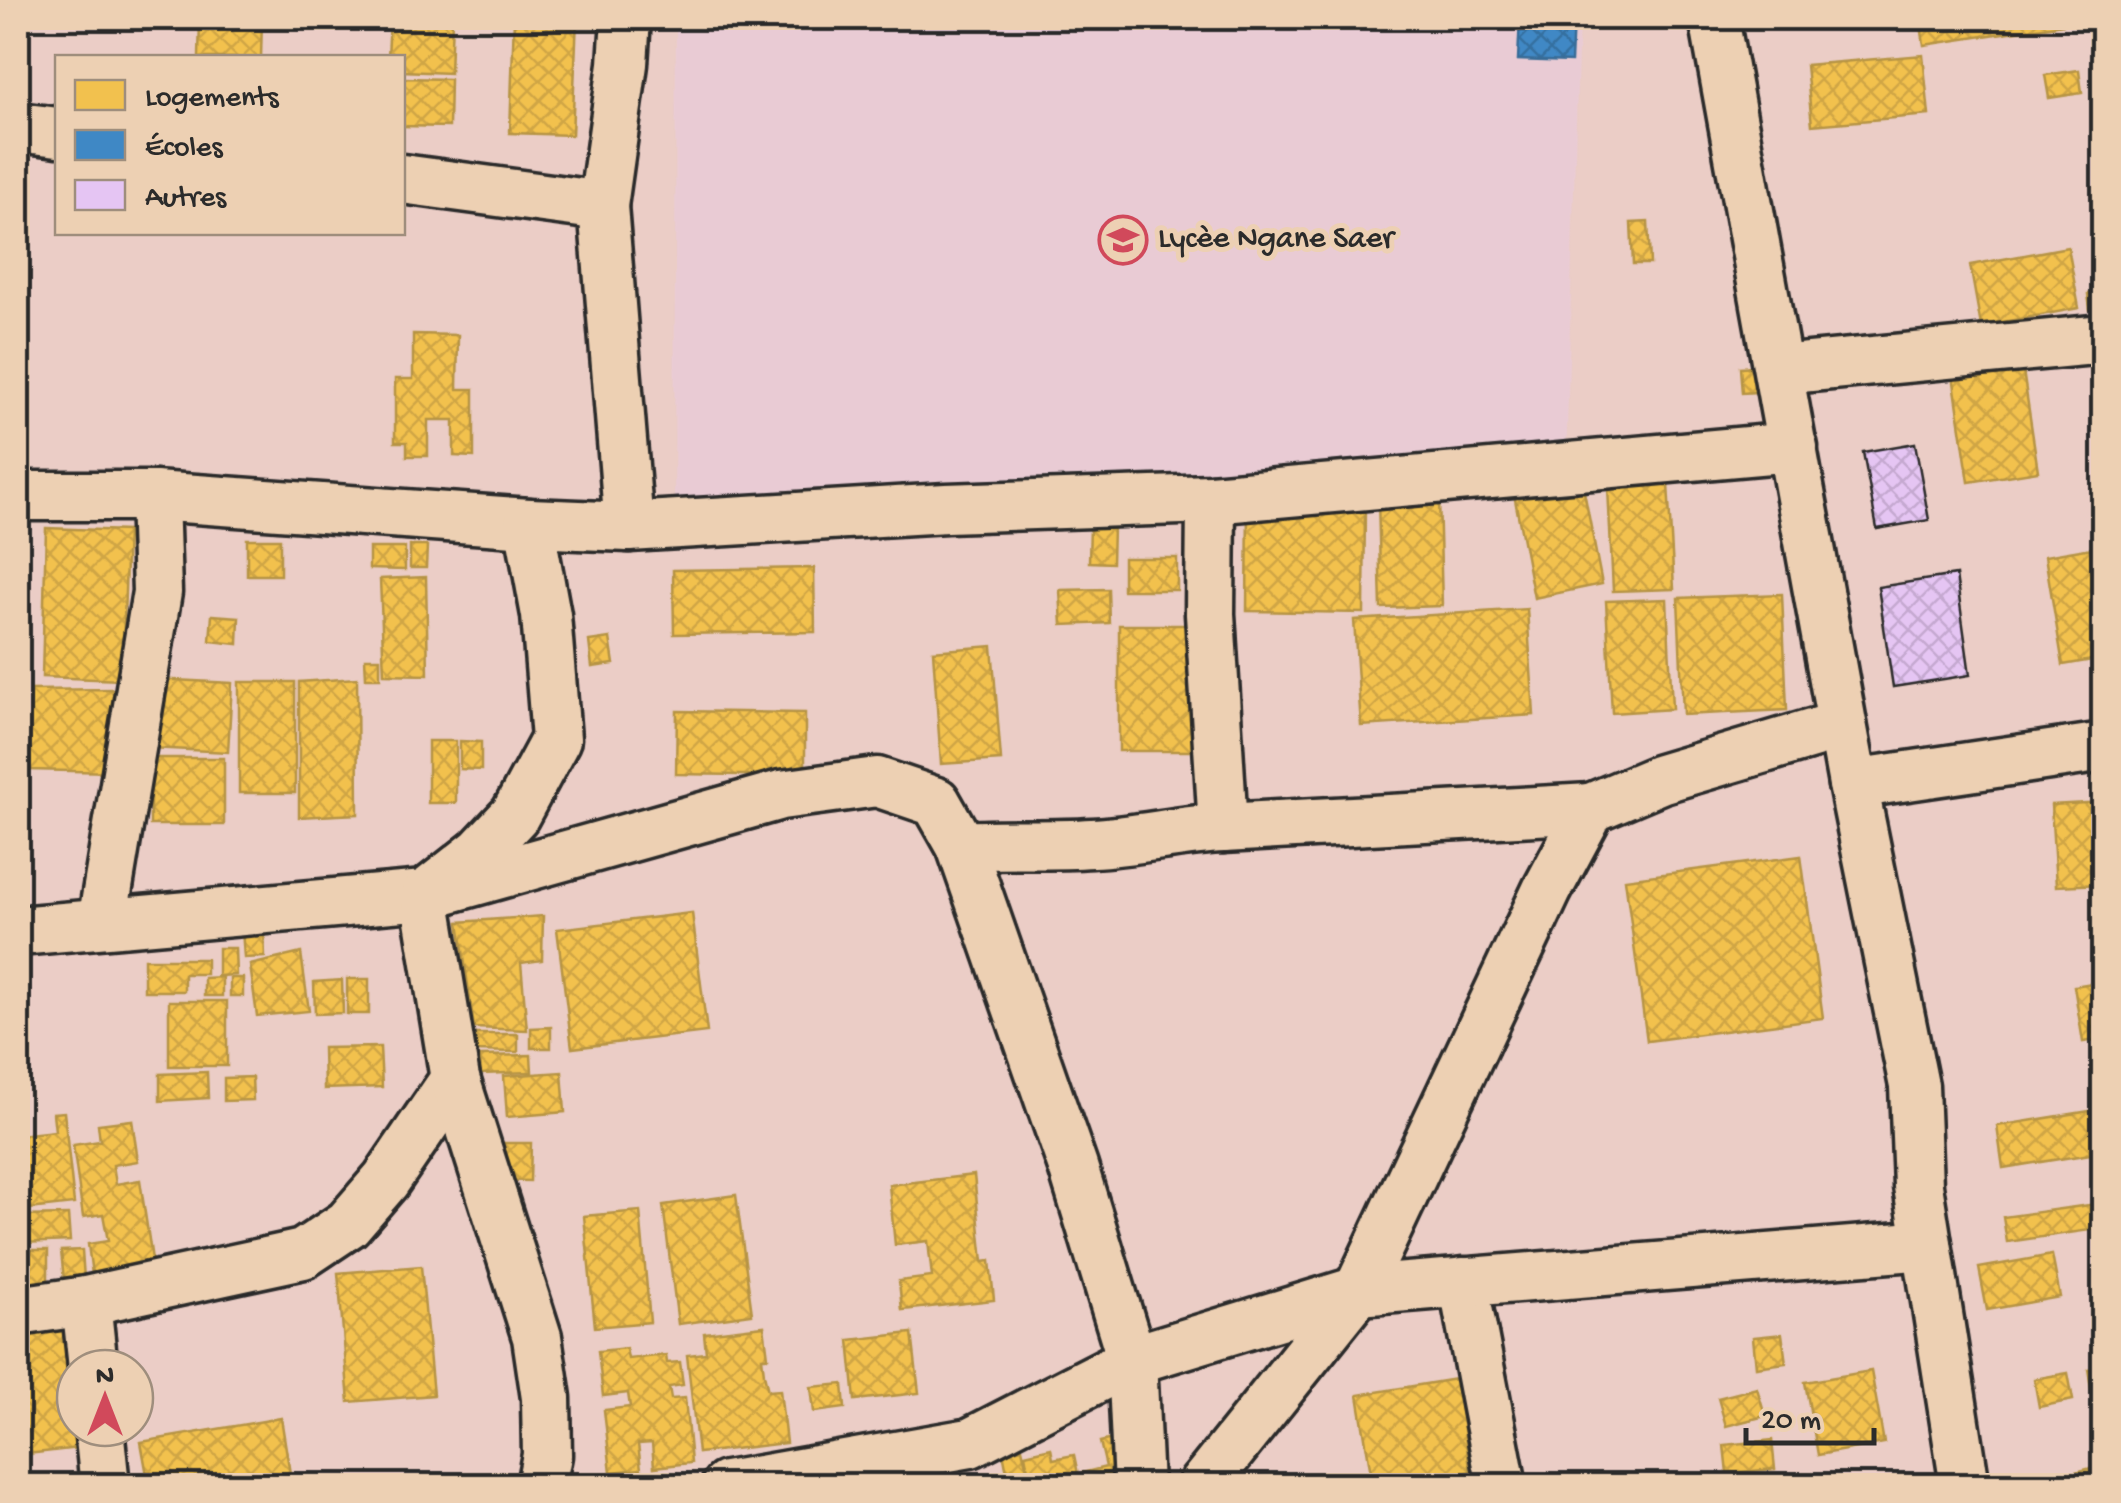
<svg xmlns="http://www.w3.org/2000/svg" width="2121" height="1503" font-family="'Gochi Hand',sans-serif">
  <defs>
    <pattern id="homes-cross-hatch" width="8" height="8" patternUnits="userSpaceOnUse" patternTransform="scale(2.5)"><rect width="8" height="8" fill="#f2c14e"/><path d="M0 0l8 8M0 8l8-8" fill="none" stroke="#d0a644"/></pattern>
    <pattern id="schools-cross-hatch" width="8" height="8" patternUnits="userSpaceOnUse" patternTransform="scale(2.5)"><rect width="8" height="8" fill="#3f88c5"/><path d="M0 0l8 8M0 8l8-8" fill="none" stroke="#356fa0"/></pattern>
    <pattern id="building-cross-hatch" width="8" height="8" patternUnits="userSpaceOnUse" patternTransform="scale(2.5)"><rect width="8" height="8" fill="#e5c5f3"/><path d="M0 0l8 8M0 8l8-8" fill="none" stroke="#c5a9d0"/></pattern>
  </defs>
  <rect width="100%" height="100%" fill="#ebcdc6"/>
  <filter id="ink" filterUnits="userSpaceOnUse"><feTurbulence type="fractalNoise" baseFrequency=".01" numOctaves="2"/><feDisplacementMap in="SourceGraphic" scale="20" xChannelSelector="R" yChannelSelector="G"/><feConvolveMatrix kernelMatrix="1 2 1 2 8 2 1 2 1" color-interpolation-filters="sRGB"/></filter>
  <g filter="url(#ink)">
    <polygon fill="#e9cbd4" points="676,18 1579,18 1566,463 674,516"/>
    <g fill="url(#homes-cross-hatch)" stroke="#b69444" stroke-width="2.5">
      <polygon points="200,18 262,18 261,58 199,58"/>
      <polygon points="390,18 452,18 450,73 402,71 402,58 388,58"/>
      <polygon points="514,18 577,18 572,135 510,133"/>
      <polygon points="1920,18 2069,18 2070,23 1924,45"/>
      <polygon points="1923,55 1929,115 1812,125 1806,65"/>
      <polygon points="2079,70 2082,93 2049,98 2045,75"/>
      <polygon points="402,78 450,79 449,127 402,126"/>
      <polygon points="1648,222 1650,264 1633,264 1631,223"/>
      <polygon points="2068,247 2079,308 1981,326 1970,265"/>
      <polygon points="2104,292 2104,307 2090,309 2088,294"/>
      <polygon points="413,334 458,335 457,389 474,389 474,457 454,456 454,420 428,420 428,456 407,456 407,442 395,442 395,379 413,379"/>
      <polygon points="2022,364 2038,471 1969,482 1953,375"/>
      <polygon points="1755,366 1757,392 1742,393 1740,367"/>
      <polygon points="1581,476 1602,584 1534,598 1513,489"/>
      <polygon points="1668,484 1674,589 1613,591 1608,487"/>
      <polygon points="1439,497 1442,606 1381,608 1378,499"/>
      <polygon points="1248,502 1365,503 1364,613 1247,611"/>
      <polygon points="1090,526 1113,527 1112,563 1089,562"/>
      <polygon points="46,528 127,531 122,680 42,677"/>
      <rect x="247" y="539" width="33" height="36"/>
      <polygon points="410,546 427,546 426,568 410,568"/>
      <polygon points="2104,546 2104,658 2063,665 2045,556"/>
      <polygon points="369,548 405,548 405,570 369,569"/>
      <rect x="1123" y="558" width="54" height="32"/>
      <polygon points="814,568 815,632 674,634 673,570"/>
      <polygon points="426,577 428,675 384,674 380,579"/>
      <polygon points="1108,589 1109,623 1062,625 1060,590"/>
      <polygon points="1782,594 1787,710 1683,715 1678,598"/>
      <polygon points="1667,599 1672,709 1612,713 1606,601"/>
      <polygon points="1527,609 1534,715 1361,726 1354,620"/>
      <polygon points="212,615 239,617 238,644 210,641"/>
      <rect x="1119" y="625" width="75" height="126"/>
      <polygon points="610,638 614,664 592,667 589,641"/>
      <polygon points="992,646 1001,760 941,764 933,651"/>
      <polygon points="365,658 380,658 380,678 366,678"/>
      <polygon points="357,678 358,814 299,817 299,682"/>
      <polygon points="154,679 232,683 228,752 151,748"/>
      <rect x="239" y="682" width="56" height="111"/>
      <polygon points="114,689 114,772 29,770 31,690"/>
      <polygon points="677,711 805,713 805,776 676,774"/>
      <polygon points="18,740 22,740 20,837 18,837"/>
      <rect x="428" y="741" width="28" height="62"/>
      <polygon points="460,741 481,742 481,770 460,769"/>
      <rect x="150" y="758" width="74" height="67"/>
      <polygon points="2104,802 2104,884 2056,886 2051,805"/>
      <polygon points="1801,856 1823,1018 1647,1041 1625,879"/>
      <polygon points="692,913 707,1032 572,1048 557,929"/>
      <polygon points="543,916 542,960 521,963 527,1030 474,1028 459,922"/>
      <polygon points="264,928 265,957 244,958 242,929"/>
      <polygon points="218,948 235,948 236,975 218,976"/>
      <polygon points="301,953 309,1011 257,1016 250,965"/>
      <polygon points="144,959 206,959 206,974 184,974 184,991 144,991"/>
      <polygon points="222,977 222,996 204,996 204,978"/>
      <rect x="230" y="978" width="13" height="18"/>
      <rect x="347" y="979" width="22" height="35"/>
      <polygon points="342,980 343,1013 315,1014 314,982"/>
      <polygon points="2104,981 2104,1039 2083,1042 2074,986"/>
      <rect x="169" y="1001" width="58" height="65"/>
      <polygon points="551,1027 551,1048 531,1048 531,1028"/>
      <polygon points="474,1034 518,1034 518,1052 474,1051"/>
      <polygon points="380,1047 382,1087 324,1089 323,1048"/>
      <polygon points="531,1055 532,1072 481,1074 480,1056"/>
      <polygon points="2104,1065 2104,1094 2096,1095 2092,1067"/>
      <polygon points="207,1072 208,1098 160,1101 160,1074"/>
      <polygon points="562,1072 565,1112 507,1117 504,1076"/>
      <polygon points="252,1077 253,1100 224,1101 224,1078"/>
      <polygon points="2090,1111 2097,1153 2003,1168 1997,1126"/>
      <polygon points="64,1112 74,1204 19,1210 18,1135 55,1131 53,1113"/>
      <polygon points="132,1120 138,1161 113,1165 116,1184 140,1180 154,1273 93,1282 88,1244 108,1241 103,1214 83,1217 73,1145 100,1141 98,1124"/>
      <polygon points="489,1143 531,1143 530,1181 489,1180"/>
      <polygon points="974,1175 983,1262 990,1261 994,1300 902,1310 899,1281 932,1277 928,1241 895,1245 889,1185"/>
      <polygon points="736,1195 752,1314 678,1324 663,1205"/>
      <polygon points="2104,1203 2104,1228 2007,1242 2003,1217"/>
      <polygon points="640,1211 650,1322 595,1327 584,1216"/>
      <polygon points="68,1215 70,1241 21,1243 20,1216"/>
      <polygon points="23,1250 48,1250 48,1288 24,1288"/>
      <polygon points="82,1250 84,1279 64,1280 61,1251"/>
      <polygon points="2052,1255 2060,1297 1987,1310 1979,1268"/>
      <polygon points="421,1266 433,1395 349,1402 338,1273"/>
      <polygon points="764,1326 768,1357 762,1357 764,1374 768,1391 780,1390 786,1443 698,1453 687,1355 706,1353 704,1333"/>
      <polygon points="64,1330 79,1448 18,1455 18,1333"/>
      <polygon points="912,1333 919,1393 855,1400 849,1340"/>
      <polygon points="1782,1334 1786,1363 1756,1367 1753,1337"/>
      <polygon points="626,1348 628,1359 666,1355 667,1363 680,1362 683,1385 669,1387 671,1399 685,1398 691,1463 654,1467 652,1443 638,1444 641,1469 611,1472 604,1410 630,1407 628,1393 603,1396 598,1351"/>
      <polygon points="2104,1366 2104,1465 2088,1369"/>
      <polygon points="1871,1371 1884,1443 1818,1455 1805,1382"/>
      <polygon points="2068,1373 2073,1400 2039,1407 2034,1379"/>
      <polygon points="1456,1379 1473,1486 1373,1486 1358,1395"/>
      <polygon points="843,1384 845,1408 814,1412 811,1387"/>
      <polygon points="1757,1388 1765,1416 1726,1426 1718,1398"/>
      <polygon points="281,1418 292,1486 149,1486 141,1442"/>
      <polygon points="1116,1438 1120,1486 1031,1486 1025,1454 1051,1448 1053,1459 1074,1455 1078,1474 1106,1467 1100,1442"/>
      <polygon points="1772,1440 1775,1469 1727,1473 1724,1445"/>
      <polygon points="1022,1448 1031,1486 984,1486 983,1482 1008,1477 1003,1452"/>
      <polygon points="2091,1468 2096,1486 2062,1486 2060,1476"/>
      <polygon points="958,1472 961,1486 926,1486 925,1479"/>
    </g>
    <g fill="url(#schools-cross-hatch)" stroke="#396c97" stroke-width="2.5">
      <polygon points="696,18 741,18 741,21 696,19"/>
      <polygon points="1520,18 1573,18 1571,62 1518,60"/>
    </g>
    <g fill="url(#building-cross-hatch)" stroke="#2b2b2b" stroke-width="2.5">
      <polygon points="1915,443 1929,520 1877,529 1863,452"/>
      <polygon points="1956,575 1970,675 1893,687 1878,587"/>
    </g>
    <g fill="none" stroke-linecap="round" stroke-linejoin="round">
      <g stroke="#2b2b2b" stroke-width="55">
        <g id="minor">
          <polyline points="1714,18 1853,784 1914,1086 1918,1186 1965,1486"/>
          <polyline points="18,127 58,132"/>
          <polyline points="402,179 603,206 629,527"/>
          <polyline points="603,206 623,64 626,18"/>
          <polyline points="1779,370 2104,339"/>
          <polyline points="18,496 154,496 529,523"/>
          <polyline points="1853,784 2104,747"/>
          <polyline points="1223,828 1591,808"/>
          <path d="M 961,846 C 1005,843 1049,846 1092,843 C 1137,841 1179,830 1223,828 L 1210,614 L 1211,499"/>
          <polyline points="102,923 157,592 154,496"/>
          <polyline points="18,931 425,895 781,795 877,782 936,802 961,846 1073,1167 1132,1360 1138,1486"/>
          <polyline points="1463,1282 1502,1486"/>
          <polyline points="86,1301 93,1368"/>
          <polyline points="18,1311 86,1301 303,1254 348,1224 386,1180 455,1079"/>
          <polyline points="99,1428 105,1486"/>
          <polyline points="541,1486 547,1455 546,1398 537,1337 455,1079 425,895 481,851 515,815 556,739 546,615 529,523 629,527 946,508 1211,499 1793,447"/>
          <polyline points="726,1486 970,1443 1132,1360 1358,1291 1927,1245"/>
          <polyline points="1202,1486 1358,1291 1547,890 1591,808 1660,779 1842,725"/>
        </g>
      </g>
      <use href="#minor" stroke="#edd0b3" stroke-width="48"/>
    </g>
  </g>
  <defs>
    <g id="school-ring" transform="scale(2.5)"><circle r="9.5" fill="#edd0b3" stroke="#d1495b" stroke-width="1.5"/><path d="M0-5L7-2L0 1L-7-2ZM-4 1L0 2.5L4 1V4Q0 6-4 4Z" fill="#d1495b"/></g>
  </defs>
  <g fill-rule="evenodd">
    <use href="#school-ring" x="1123" y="240"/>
  </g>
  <g text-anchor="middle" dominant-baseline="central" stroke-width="10" stroke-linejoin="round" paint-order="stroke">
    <g font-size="32" fill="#2b2b2b" stroke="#edd0b3" text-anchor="start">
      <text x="1158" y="240">Lycèe Ngane Saer</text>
    </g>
  </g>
  <rect width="2121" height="1503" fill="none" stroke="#edd0b3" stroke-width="60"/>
  <rect x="30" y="30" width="2061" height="1443" fill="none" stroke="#2b2b2b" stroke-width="4" filter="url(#ink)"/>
  <rect x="55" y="55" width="350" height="180" fill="#edd0b3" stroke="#9f8e7d" stroke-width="2.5"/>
  <rect x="75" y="80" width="50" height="30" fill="#f2c14e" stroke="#9f8e7d" stroke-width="2.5"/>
  <text x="145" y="105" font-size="30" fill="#2b2b2b">Logements</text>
  <rect x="75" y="130" width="50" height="30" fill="#3f88c5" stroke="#9f8e7d" stroke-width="2.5"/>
  <text x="145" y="155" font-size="30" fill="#2b2b2b">Écoles</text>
  <rect x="75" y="180" width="50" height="30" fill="#e5c5f3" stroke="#9f8e7d" stroke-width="2.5"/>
  <text x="145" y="205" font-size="30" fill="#2b2b2b">Autres</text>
  <g transform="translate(105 1398)"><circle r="48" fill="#edd0b3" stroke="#9f8e7d" stroke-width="2.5"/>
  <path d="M0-8L18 38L0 25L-18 38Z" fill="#d1495b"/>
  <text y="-15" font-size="28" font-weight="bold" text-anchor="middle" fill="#2b2b2b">N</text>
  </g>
  <path d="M1746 1428v15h128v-15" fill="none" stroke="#2b2b2b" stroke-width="5"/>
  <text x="1761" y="1428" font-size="30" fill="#2b2b2b" stroke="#edd0b3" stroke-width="8" paint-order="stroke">20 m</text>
</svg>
